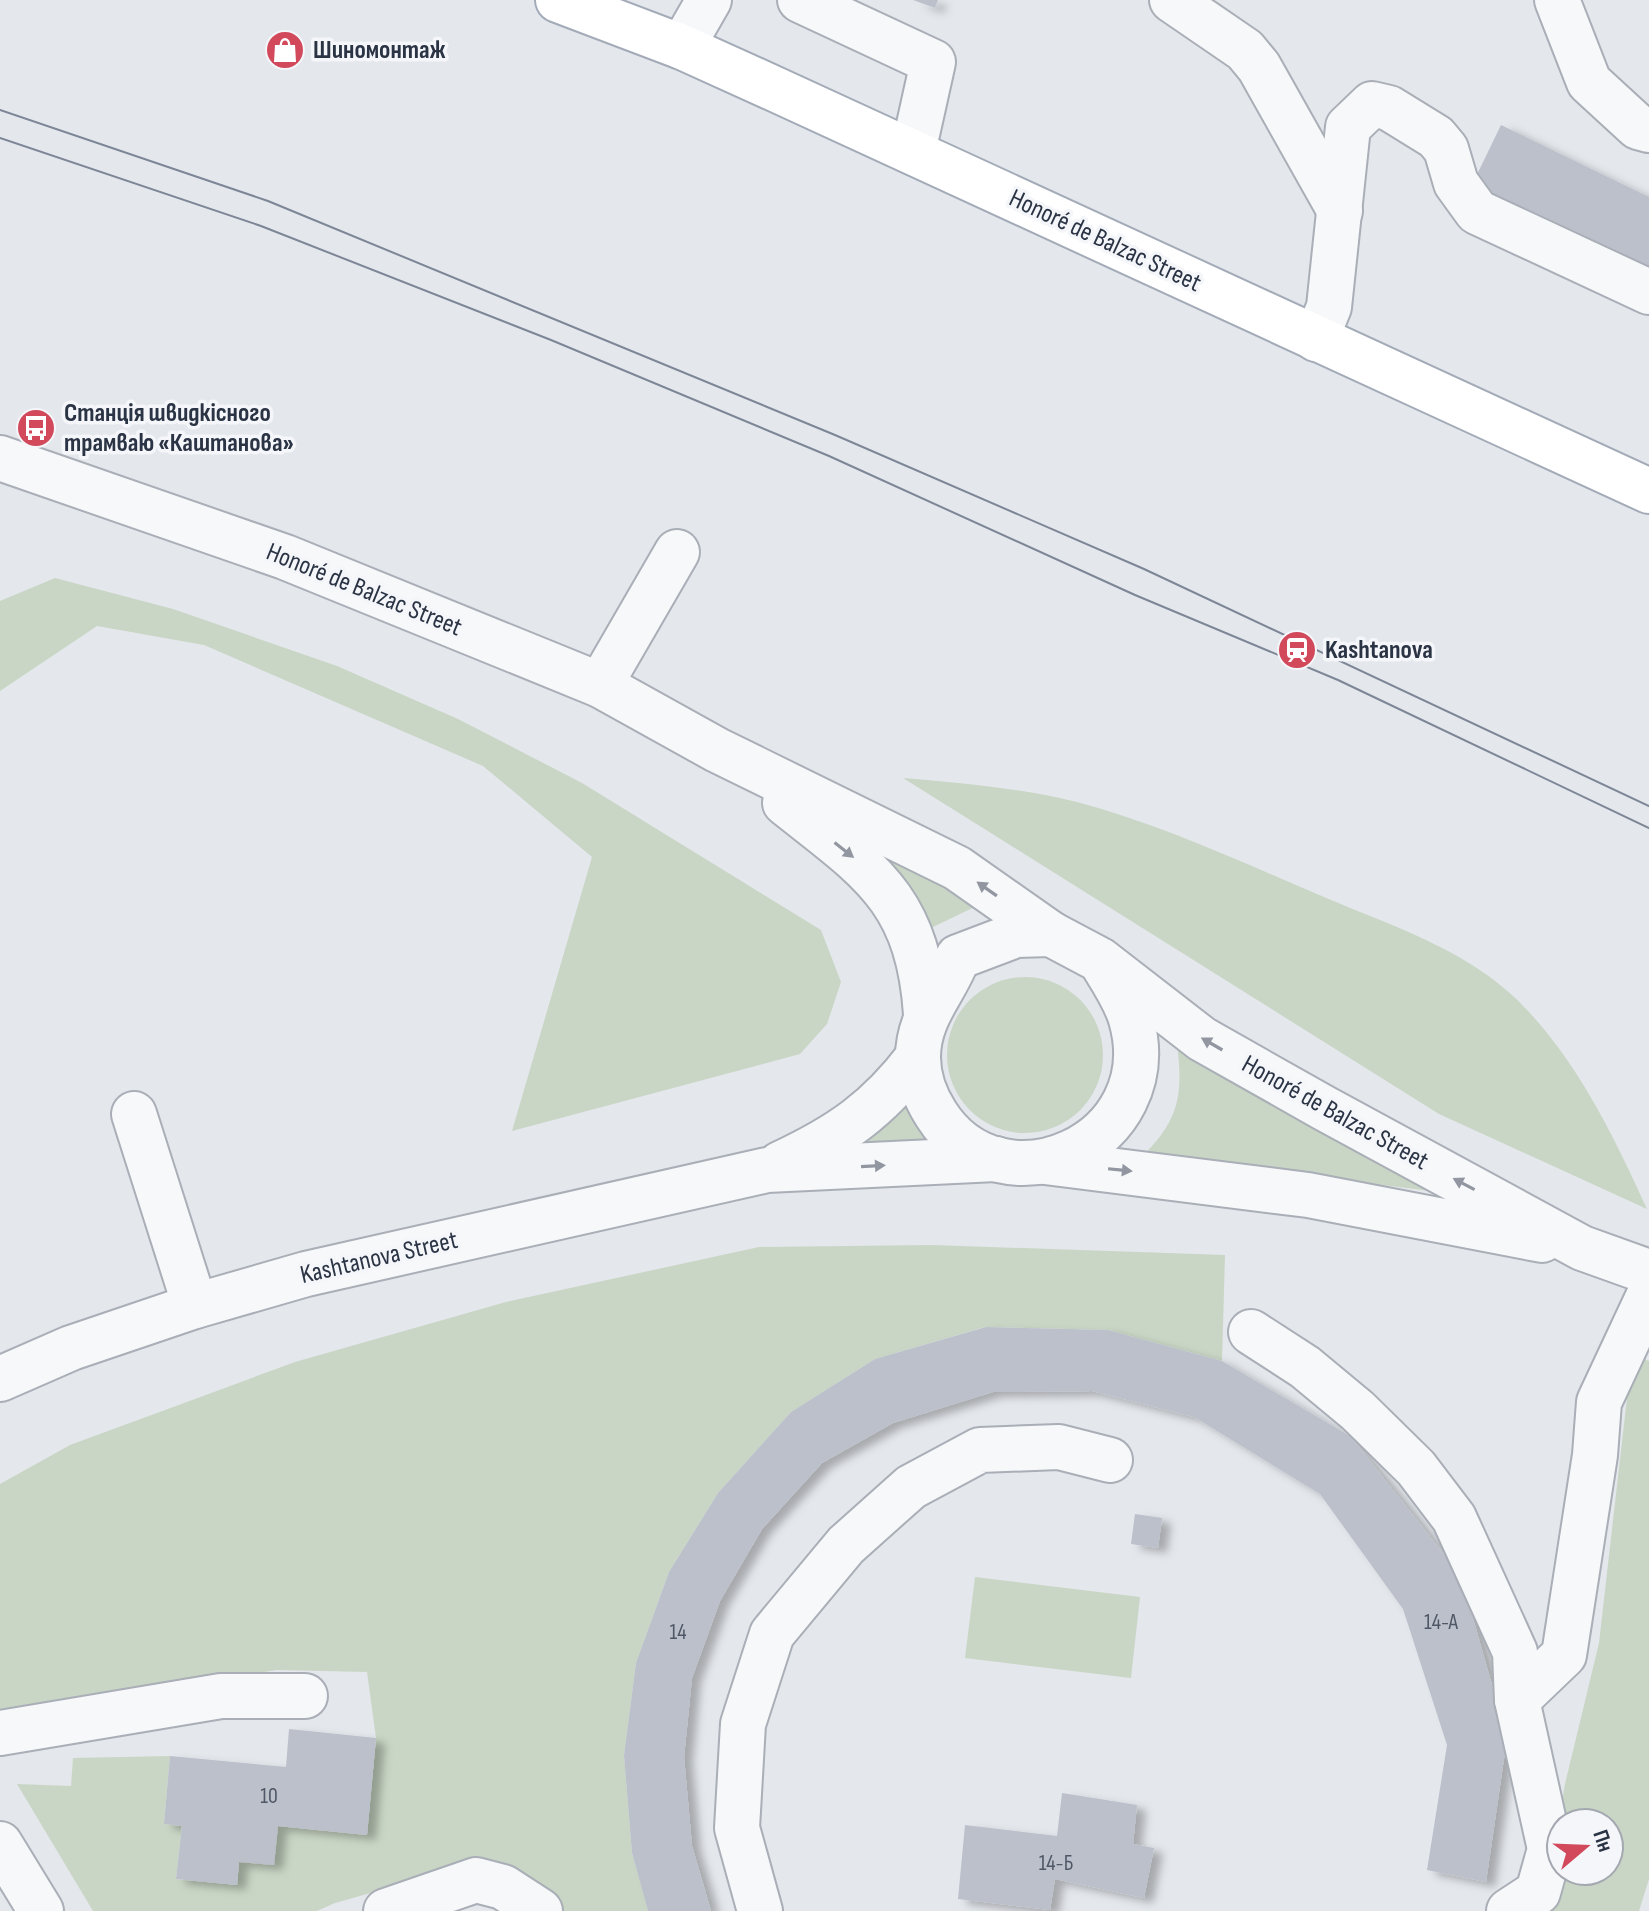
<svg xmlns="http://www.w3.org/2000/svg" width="1649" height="1911" font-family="'Sofia Sans Condensed',sans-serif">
  <defs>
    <filter id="shadow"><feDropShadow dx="9" dy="5" stdDeviation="4" flood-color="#0004"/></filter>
  </defs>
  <rect width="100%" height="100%" fill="#e4e7ec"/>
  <g fill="#c9d6c5" fill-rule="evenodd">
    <polygon points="55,578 173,609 337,666 458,719 582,783 821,930 841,982 827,1024 800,1054 512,1131 592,857 483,766 204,645 97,626 0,691 0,601"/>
    <path d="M 903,778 C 962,783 1020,788 1077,802 C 1164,825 1248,865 1331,900 C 1393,926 1462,949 1512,995 C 1573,1052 1613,1134 1647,1209 L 1439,1114 Z"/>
    <path d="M 842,825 L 989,900 L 931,928 C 913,882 880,855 842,825 Z"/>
    <circle cx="1025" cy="1055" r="78"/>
    <path d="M 1177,1043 L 1430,1191 L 1144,1155 C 1180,1118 1183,1094 1177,1043 Z"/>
    <polygon points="907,1103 939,1146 841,1151"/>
    <polygon points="932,1245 1225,1255 1222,1361 1108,1330 985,1327 875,1359 791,1412 718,1493 669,1572 636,1663 624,1755 632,1853 648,1911 561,1911 484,1861 335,1903 317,1911 93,1911 17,1784 71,1786 73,1758 170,1756 164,1824 182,1826 176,1879 237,1885 239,1862 278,1826 367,1835 376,1738 367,1672 277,1670 0,1713 0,1484 70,1445 295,1362 506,1302 759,1247"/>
    <path d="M 1632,1354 L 1649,1361 L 1649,1879 L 1639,1911 L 1523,1911 L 1546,1896 L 1565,1784 L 1599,1643 ZM 1561,1823 L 1609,1823 L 1609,1871 L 1561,1871 Z"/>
    <polygon points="975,1577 1140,1597 1131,1678 965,1658"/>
  </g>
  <g fill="#bbc0ca" filter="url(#shadow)">
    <polygon points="913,0 938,0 935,8"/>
    <polygon points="1501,125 1649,197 1649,272 1469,191"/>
    <polygon points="986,1327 1108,1330 1222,1361 1350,1436 1461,1576 1507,1738 1486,1882 1427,1870 1447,1745 1403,1609 1320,1494 1194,1417 1092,1391 993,1392 893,1423 822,1463 762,1529 720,1601 692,1678 684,1757 692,1846 711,1911 648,1911 632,1853 624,1755 636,1663 669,1572 718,1493 791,1412 875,1359"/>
    <polygon points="1135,1514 1162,1518 1158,1548 1131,1544"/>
    <polygon points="289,1729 376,1738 367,1835 278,1826 274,1865 239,1862 237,1885 176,1879 182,1826 164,1824 170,1756 286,1767"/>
    <polygon points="1062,1793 1137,1805 1133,1844 1154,1848 1144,1898 1055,1879 1050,1910 958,1899 965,1825 1057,1836"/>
  </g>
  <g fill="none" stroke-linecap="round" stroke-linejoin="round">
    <g stroke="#a9aeb7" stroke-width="48">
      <g id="minor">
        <polyline points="800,0 933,62 913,152"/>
        <polyline points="1172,0 1245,50 1259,67 1340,211"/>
        <polyline points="1557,0 1589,82 1638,127 1649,130"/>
        <polyline points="682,47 709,0"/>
        <polyline points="1316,339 1329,307 1348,127 1372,104 1389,108 1436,137 1446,149 1456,183 1477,212 1649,292"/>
        <polyline points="0,458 285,557 600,685 717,750 957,868 1051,934"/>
        <polyline points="600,685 677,552"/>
        <path d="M 785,803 C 869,870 918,897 926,1014"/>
        <path d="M 1100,960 C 1111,978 1125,998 1131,1019 C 1167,1144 1001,1217 936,1114 C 925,1097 918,1077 918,1057 C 918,1016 945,992 958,957 L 1016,935 L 1051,934 L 1100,960 L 1202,1039 L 1324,1108 L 1582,1248 L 1649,1272"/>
        <polyline points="134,1114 195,1306"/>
        <polyline points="1045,1162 1308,1195 1542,1240"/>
        <path d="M 780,1164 C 840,1136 878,1110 918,1057"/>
        <polyline points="1251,1332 1305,1367 1358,1411 1416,1468 1454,1518 1515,1652 1517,1700 1550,1849 1538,1892 1509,1911"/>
        <polyline points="0,1379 71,1348 195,1306 306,1274 767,1170 996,1159"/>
        <polyline points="1517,1700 1564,1655 1595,1455 1599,1402 1649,1295"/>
        <polyline points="0,1733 221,1696 305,1696"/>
        <polyline points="0,1844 41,1911"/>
        <polyline points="386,1911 476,1880 503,1887 540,1911"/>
        <polyline points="760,1911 737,1828 743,1724 772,1634 846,1545 911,1487 980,1450 1059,1447 1110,1460"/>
      </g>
    </g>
    <g stroke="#a3abb8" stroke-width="48">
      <polyline id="major" points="558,0 682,47 777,90 1649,491"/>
    </g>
    <use href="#minor" stroke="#f7f8fa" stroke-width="44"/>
    <use href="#major" stroke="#fff" stroke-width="44"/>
    <g stroke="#7d8696" stroke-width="2">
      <polyline points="0,110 268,201 835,435 1144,569 1649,806"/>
      <polyline points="0,138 261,226 551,340 829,456 1135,595 1338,680 1649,828"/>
    </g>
  </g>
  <defs><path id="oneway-solid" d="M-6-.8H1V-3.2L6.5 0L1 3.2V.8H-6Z" transform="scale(2)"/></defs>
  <g fill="#9196a0">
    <use href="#oneway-solid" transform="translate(844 850) rotate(38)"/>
    <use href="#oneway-solid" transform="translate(987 889) rotate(-145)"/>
    <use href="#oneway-solid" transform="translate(1212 1044) rotate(-150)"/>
    <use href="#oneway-solid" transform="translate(873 1166) rotate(-3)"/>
    <use href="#oneway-solid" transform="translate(1120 1170) rotate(6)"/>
    <use href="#oneway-solid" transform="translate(1464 1184) rotate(-152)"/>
  </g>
  <defs>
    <g id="shop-disc" transform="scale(2)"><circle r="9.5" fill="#d1495b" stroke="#f4f6f9"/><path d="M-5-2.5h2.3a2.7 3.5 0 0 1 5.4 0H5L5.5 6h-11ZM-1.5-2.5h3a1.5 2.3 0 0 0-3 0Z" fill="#fff"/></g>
    <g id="bus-disc" transform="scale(2)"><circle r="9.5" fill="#d1495b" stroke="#f4f6f9"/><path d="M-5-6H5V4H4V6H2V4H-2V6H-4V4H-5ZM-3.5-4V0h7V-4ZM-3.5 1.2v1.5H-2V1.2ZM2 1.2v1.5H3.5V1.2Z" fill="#fff"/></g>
    <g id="station-disc" transform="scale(2)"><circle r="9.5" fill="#d1495b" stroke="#f4f6f9"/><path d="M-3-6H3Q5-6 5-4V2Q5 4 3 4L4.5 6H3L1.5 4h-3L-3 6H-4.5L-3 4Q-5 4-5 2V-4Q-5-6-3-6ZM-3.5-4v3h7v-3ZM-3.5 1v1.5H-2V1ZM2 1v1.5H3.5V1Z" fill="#fff"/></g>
  </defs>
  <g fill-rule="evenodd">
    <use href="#shop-disc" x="285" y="50"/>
    <use href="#bus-disc" x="36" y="428"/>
    <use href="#station-disc" x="1297" y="650"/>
  </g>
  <g text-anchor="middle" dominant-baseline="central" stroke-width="7" stroke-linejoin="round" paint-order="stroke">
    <g font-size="22" fill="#4f5766">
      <text x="1441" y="1622">14-А</text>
      <text x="678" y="1632">14</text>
      <text x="269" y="1796">10</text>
      <text x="1056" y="1863">14-Б</text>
    </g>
    <g font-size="26" font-weight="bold" fill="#2b3445" stroke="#f4f6f9" text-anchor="start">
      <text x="313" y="50">Шиномонтаж</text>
      <text x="64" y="413">Станція швидкісного<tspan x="64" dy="30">трамваю «Каштанова»</tspan></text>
      <text x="1325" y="650">Kashtanova</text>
    </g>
    <g font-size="26" fill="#2b3445" stroke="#f4f6f9">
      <text transform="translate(1105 241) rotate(25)">Honoré de Balzac Street</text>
      <text transform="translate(364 590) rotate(22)">Honoré de Balzac Street</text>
      <text transform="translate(1335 1113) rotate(29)">Honoré de Balzac Street</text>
      <text transform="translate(379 1258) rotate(-13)">Kashtanova Street</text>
    </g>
  </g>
  <g transform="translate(1585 1847) rotate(71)"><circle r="38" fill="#f4f6f9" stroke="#a4a8b1" stroke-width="2"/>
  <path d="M0-6L14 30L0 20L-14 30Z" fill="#d1495b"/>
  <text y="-12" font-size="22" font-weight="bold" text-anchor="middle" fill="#2b3445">Пн</text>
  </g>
</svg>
